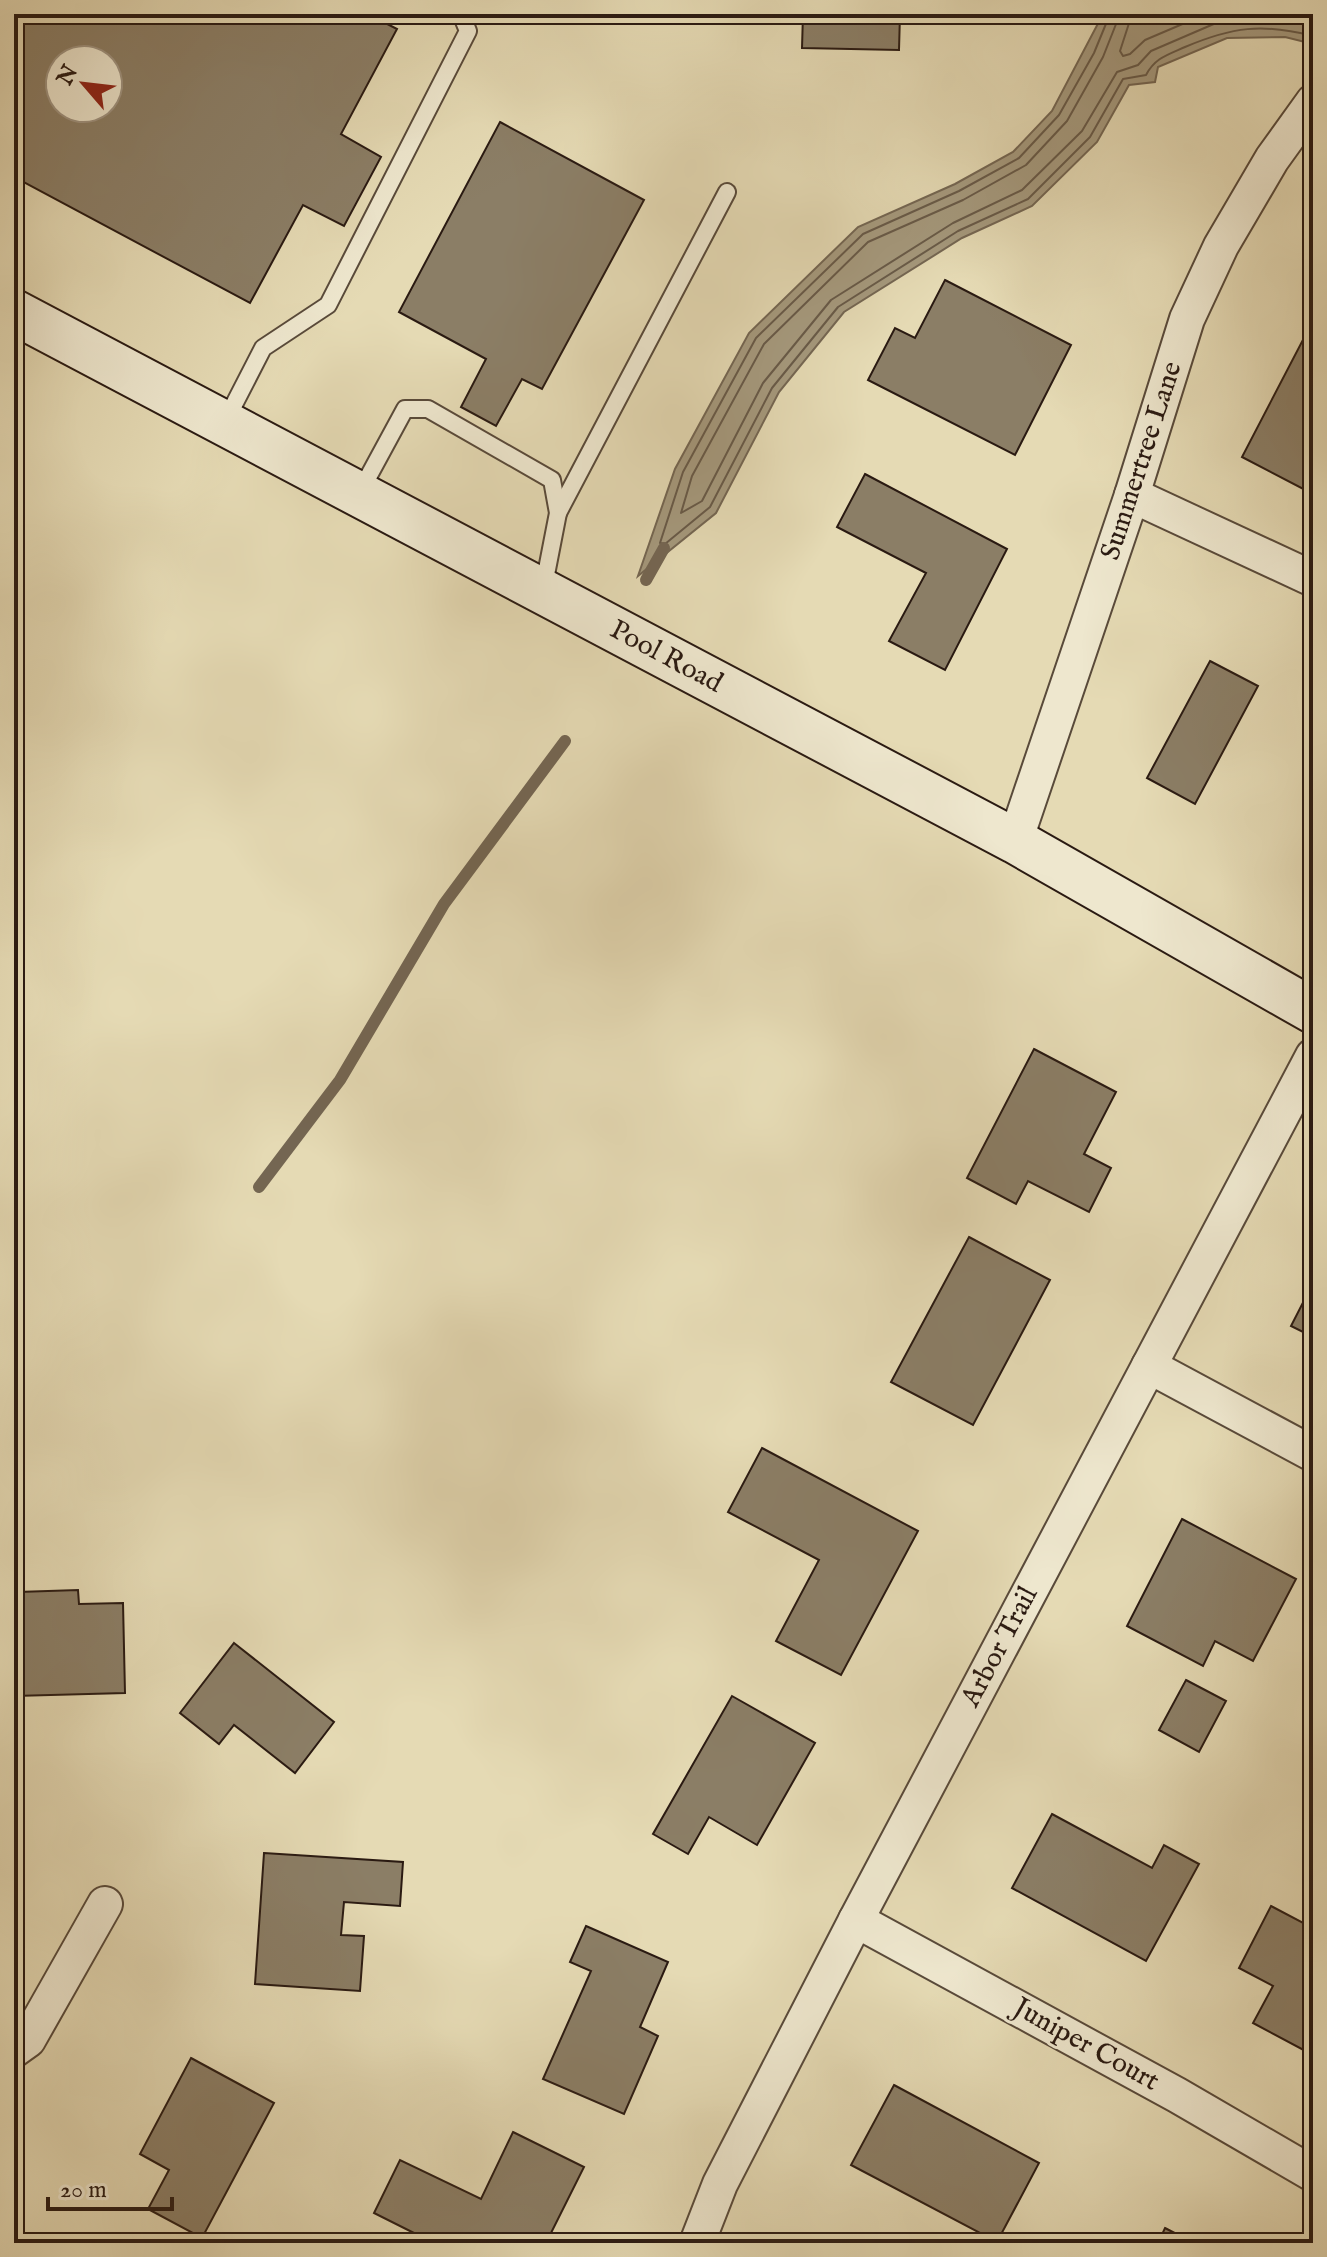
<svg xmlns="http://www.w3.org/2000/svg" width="1327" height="2257" font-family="'IM FELL English',serif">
  <rect width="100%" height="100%" fill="#e5dab4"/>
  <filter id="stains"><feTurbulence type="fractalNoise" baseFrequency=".0025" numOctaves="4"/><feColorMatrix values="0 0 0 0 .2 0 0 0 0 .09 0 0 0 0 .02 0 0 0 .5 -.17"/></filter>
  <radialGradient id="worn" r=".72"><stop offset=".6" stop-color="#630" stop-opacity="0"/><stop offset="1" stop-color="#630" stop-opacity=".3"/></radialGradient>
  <polygon fill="#a5997d" stroke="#746652" stroke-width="2" points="1103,14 1313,14 1313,44 1285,37 1227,38 1158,67 1155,82 1129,85 1097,142 1032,206 962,238 844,312 779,392 716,513 638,576 675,469 749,333 858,227 955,184 1013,152 1052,111"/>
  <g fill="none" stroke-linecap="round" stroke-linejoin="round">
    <g stroke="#685a48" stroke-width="2">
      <path d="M 1110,14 L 1094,53 L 1059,115 L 1019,158 L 959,191 L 863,234 L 756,338 L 683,472 L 660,543 L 665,544 L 710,507 L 772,388 L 838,307 L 958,231 L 1028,199 L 1090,137 L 1123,79 L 1146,75 C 1155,58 1167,55 1185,47 C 1232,27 1262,23 1313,36"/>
      <polyline points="1120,14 1103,57 1067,121 1026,165 963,200 868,242 764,344 692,476 681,513 702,501 763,383 831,300 953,223 1022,190 1082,131 1117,72 1138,65 1151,51 1223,20 1285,19 1313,26"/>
      <polyline points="1132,14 1120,51 1123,56 1130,54 1145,40 1206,14"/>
    </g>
    <g stroke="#746652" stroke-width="12">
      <polyline points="646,580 664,548"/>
      <polyline points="259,1187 340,1080 444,904 565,741"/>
    </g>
  </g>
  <g fill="#8b7e66" stroke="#2a1a12" stroke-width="2" fill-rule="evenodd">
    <path d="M 14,14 L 368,14 L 397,29 L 341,134 L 381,157 L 344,226 L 303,205 L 250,303 L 14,177 ZM 60,60 L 108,60 L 108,108 L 60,108 Z"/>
    <polygon points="803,14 900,14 899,50 802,48"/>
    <polygon points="500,122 644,200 542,389 522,379 496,426 461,407 486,359 399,312"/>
    <polygon points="945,280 1071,345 1015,455 868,380 895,328 915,338"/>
    <polygon points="1306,334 1313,337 1313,494 1242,457"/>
    <polygon points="865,474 1007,549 945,670 889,641 926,573 837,527"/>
    <polygon points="1210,661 1258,686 1195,804 1147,778"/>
    <polygon points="1034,1049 1116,1092 1084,1154 1111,1168 1089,1212 1028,1181 1016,1204 967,1178"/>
    <polygon points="969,1237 1050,1280 973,1425 891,1382"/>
    <polygon points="1313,1283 1313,1337 1291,1326"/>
    <polygon points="762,1448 918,1531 841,1675 776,1641 819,1560 728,1512"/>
    <polygon points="1182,1519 1296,1579 1253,1661 1215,1641 1203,1666 1127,1626"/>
    <polygon points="78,1590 79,1604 123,1603 125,1693 14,1696 14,1616 18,1616 18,1592"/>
    <polygon points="234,1643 334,1722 295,1773 234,1725 219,1744 180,1713"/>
    <polygon points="1186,1680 1226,1701 1199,1752 1159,1730"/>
    <polygon points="732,1696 815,1743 757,1845 709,1817 688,1854 653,1834"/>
    <polygon points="1052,1814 1152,1868 1164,1845 1199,1864 1146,1961 1012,1888"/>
    <polygon points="264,1853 403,1862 400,1906 344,1902 341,1935 364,1936 360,1991 255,1984"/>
    <polygon points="1271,1906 1313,1928 1313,2055 1253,2023 1273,1986 1239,1968"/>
    <polygon points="586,1926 668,1962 640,2027 658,2036 624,2114 543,2079 591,1971 570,1962"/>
    <polygon points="191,2058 274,2103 202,2238 148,2209 169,2170 140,2154"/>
    <polygon points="894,2085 1039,2163 997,2242 851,2165"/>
    <polygon points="513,2132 584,2167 546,2243 421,2243 424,2238 374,2213 400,2160 481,2199"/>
    <polygon points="1165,2228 1194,2243 1158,2243"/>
  </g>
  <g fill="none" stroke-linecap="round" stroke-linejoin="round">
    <g stroke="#594a3a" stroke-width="20">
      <g id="service">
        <polyline points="225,422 263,348 328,305 468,31 461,14"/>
        <polyline points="360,492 405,409 428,409 552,480 558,513 543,590"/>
        <polyline points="558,513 727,192"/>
      </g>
    </g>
    <g stroke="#594a3a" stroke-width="38">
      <g id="minor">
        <polyline points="1132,495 1313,579"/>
        <polyline points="1015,841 1132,495 1187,319 1221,246 1272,159 1313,102"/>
        <polyline points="1149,1366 1313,1454"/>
        <polyline points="856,1920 1177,2095 1313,2174"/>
        <polyline points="14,2050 28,2040 105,1904"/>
        <polyline points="697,2243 720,2184 856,1920 1313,1056"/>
      </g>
    </g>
    <g stroke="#2a1a12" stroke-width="48">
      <polyline id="secondary" points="14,312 1015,841 1313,1011"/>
    </g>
    <use href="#service" stroke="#eee7ce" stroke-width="16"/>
    <use href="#minor" stroke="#eee7ce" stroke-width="34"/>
    <use href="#secondary" stroke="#eee7ce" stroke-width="44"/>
  </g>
  <g text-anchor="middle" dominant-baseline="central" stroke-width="6" stroke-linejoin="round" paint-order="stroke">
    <g font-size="28" fill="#2a1a12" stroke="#eee7ce">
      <text transform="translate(1142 461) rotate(-72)">Summertree Lane</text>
      <text transform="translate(666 657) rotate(28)">Pool Road</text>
      <text transform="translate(1000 1647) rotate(-62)">Arbor Trail</text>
      <text transform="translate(1086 2045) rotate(29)">Juniper Court</text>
    </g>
  </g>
  <rect width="1327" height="2257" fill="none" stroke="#e5dab4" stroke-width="48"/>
  <rect x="16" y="16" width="1295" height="2225" fill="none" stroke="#2a1a12" stroke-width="4"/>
  <rect x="24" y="24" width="1279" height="2209" fill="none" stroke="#2a1a12" stroke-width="2"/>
  <g transform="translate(84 84) rotate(298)"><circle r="38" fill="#eee7ce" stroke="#a09583" stroke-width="2"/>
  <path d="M0-6L14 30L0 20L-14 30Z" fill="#8f2418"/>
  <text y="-12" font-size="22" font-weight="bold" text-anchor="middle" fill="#2a1a12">N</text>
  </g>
  <path d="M48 2197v12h124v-12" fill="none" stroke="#2a1a12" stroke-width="4"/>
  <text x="60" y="2197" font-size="24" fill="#2a1a12" stroke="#eee7ce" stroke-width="6" paint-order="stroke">20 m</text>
  <rect width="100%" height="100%" filter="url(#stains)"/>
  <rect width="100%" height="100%" fill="url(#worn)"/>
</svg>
